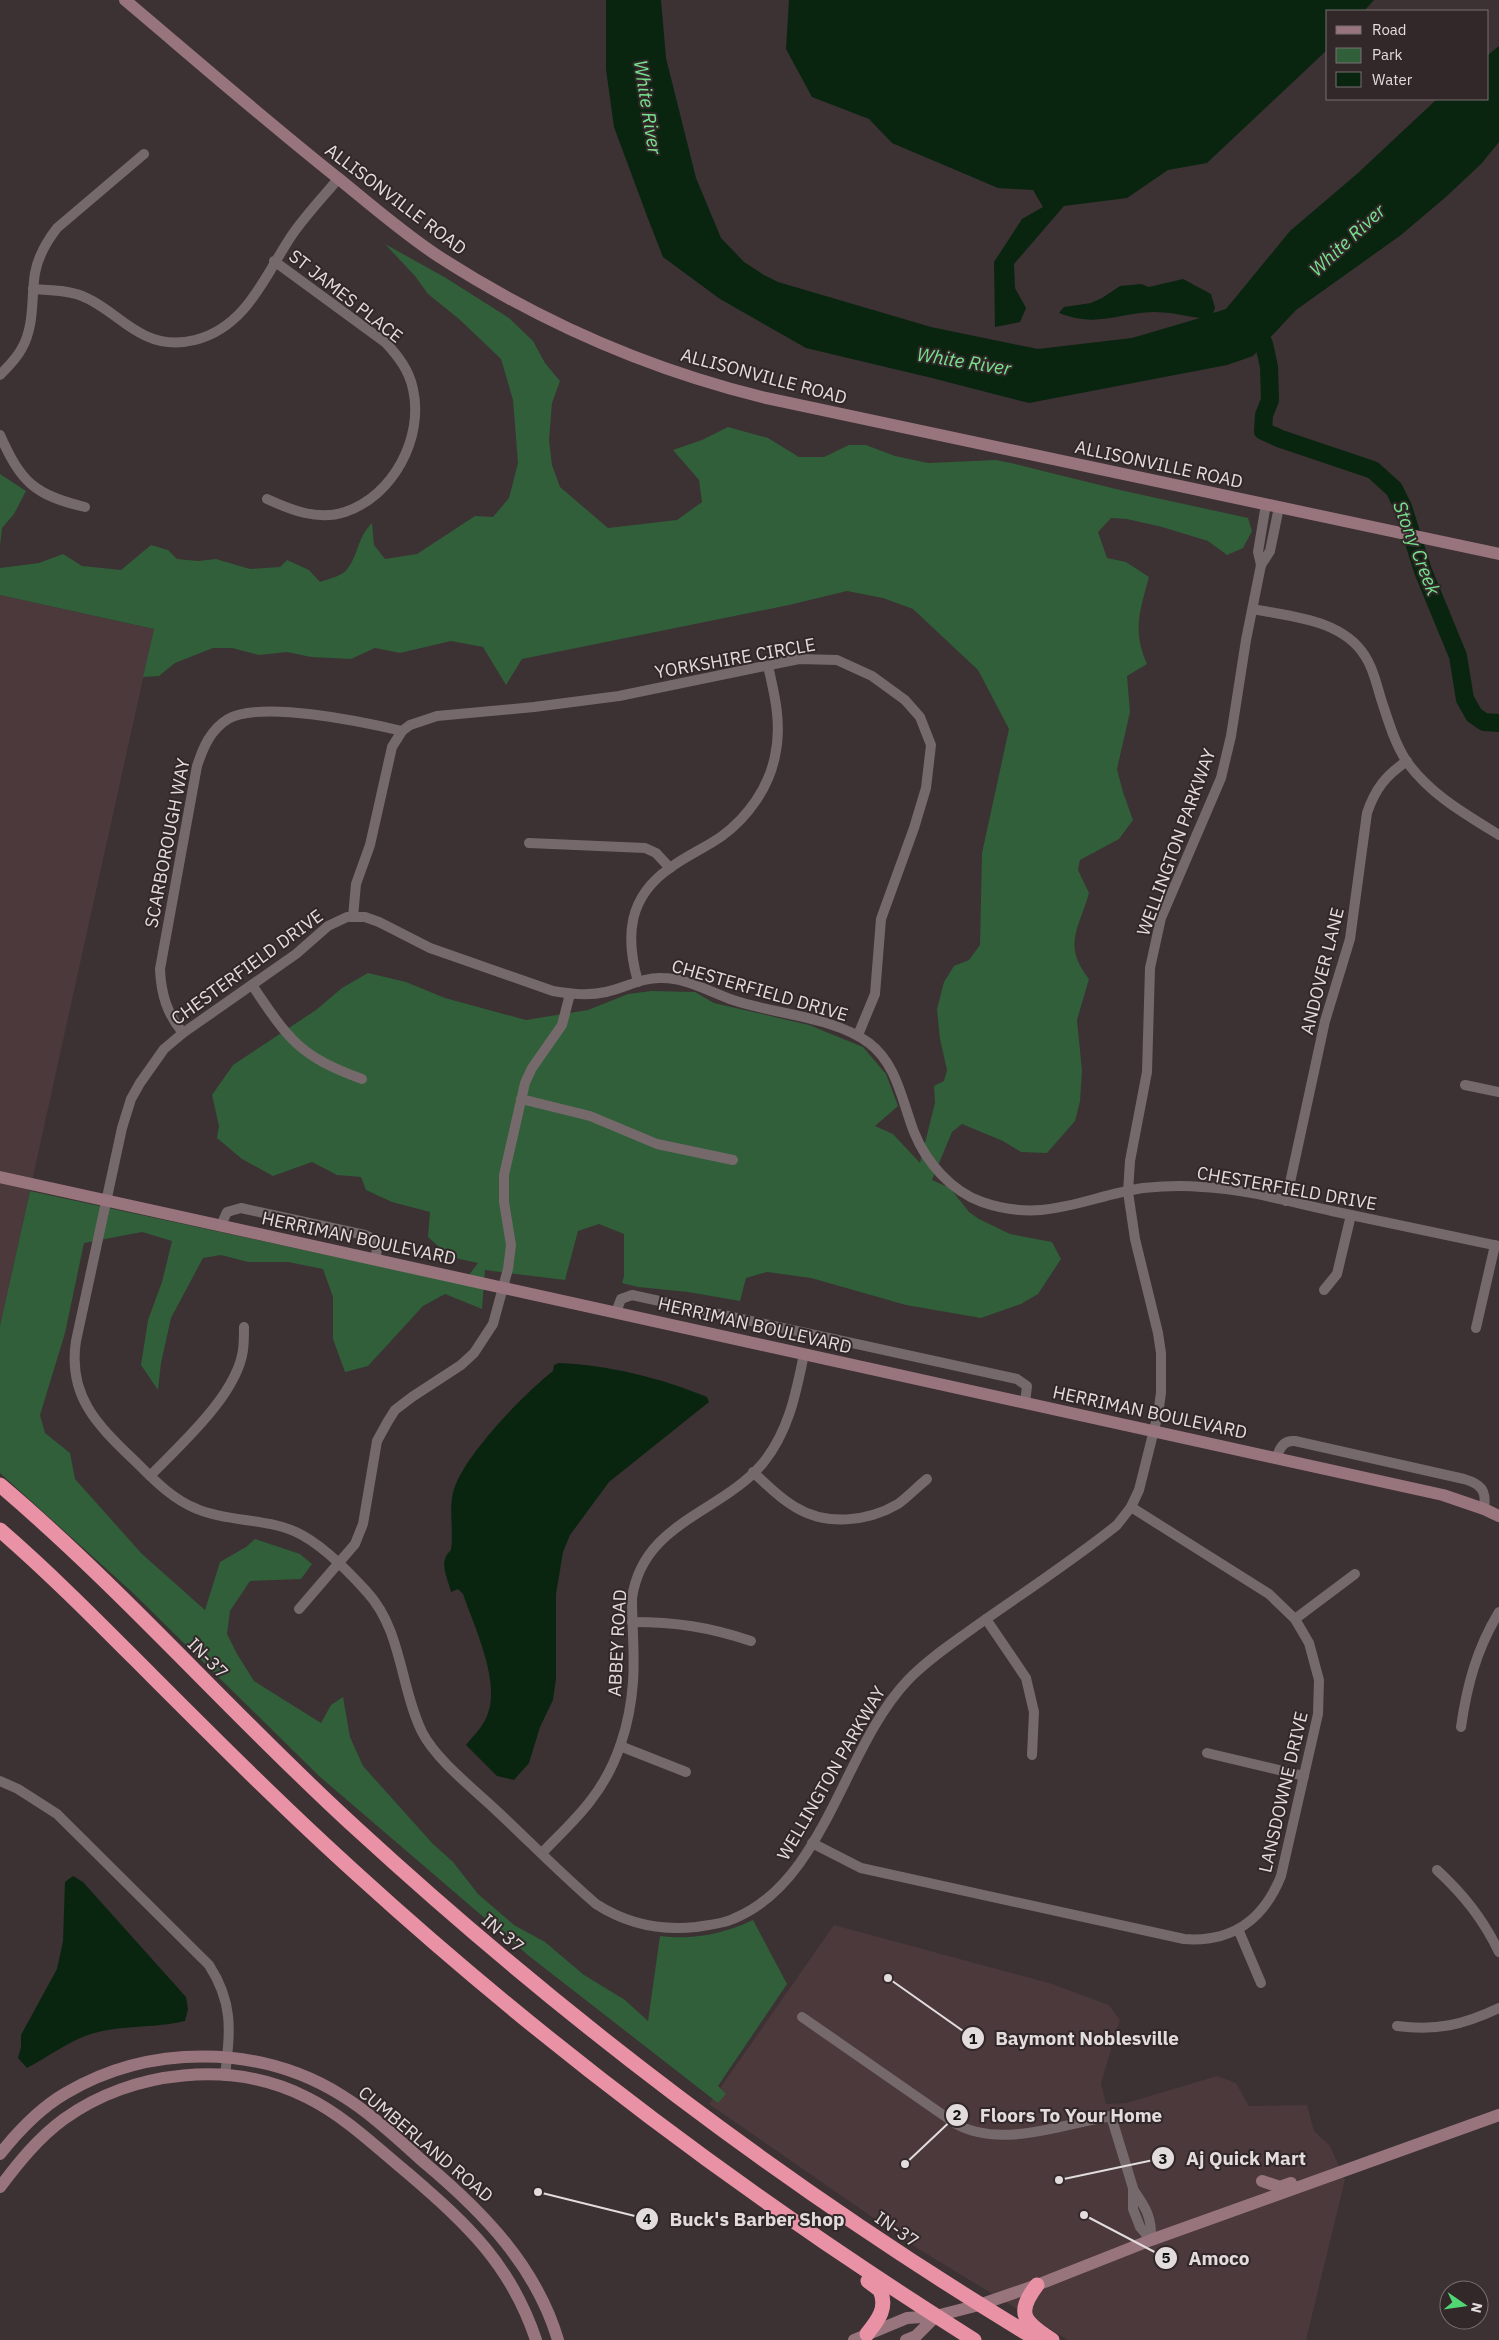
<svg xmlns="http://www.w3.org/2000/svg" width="1499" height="2340" font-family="'IBM Plex Sans',sans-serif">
  <rect width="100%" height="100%" fill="#3c3133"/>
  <g fill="#4b393c">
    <polygon points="0,595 154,629 0,1326"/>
    <polygon points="834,1925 1049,1983 1109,2005 1120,2020 1101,2083 1106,2104 1126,2103 1217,2076 1236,2083 1249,2106 1307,2105 1314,2131 1330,2146 1345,2180 1306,2340 1068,2340 917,2248 709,2104"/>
  </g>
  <g fill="#305f3a">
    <path d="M 385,244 L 446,278 L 509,318 L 533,341 L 545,363 L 560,381 L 552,403 L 549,440 L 552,465 L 560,487 L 608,528 L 677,520 L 702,502 L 699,480 L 673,450 L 702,440 L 728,427 L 768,438 L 799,457 L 824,457 L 849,445 L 866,445 L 895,456 L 928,463 L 996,460 L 1011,463 L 1120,490 L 1248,518 L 1252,531 L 1243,548 L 1227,555 L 1208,541 L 1162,527 L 1127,519 L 1111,518 L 1098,532 L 1107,558 L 1126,562 L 1149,577 C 1140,611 1132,630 1147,664 L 1127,676 L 1130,712 L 1117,769 L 1123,792 L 1133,820 L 1119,839 L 1080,860 L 1078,870 L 1089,893 C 1079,929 1062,945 1089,979 L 1077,1020 L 1082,1071 L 1080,1101 L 1075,1121 L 1047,1153 L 1021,1152 L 1003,1141 L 962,1124 L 952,1132 L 932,1180 L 950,1188 L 969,1212 L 979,1219 L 1010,1234 L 1052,1242 L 1061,1259 L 1038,1294 L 1021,1304 L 981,1318 L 906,1305 L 811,1278 L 767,1272 L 746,1278 L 740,1301 L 688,1292 L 638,1287 L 622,1283 L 624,1276 L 624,1234 L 599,1224 L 578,1231 L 565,1280 L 485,1270 L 482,1309 L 445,1294 L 423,1306 L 368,1366 L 345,1372 L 333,1339 L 333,1297 L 323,1269 L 288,1262 L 248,1262 L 221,1255 L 203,1258 L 171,1318 L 161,1363 L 158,1390 L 141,1365 L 148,1320 L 162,1282 L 172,1241 L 142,1232 L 84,1243 L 65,1333 L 40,1415 L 45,1433 L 70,1453 L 75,1479 L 142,1554 L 205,1610 L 220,1562 L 246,1547 L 255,1539 L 300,1554 L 312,1564 L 301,1579 L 250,1581 L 230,1611 L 227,1634 L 237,1654 L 254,1681 L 321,1723 L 331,1705 L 343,1697 L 350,1737 L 363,1766 L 433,1844 L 453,1862 L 478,1894 L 514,1925 L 545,1942 L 584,1975 L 625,2000 L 648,2021 L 660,1936 C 694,1940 723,1934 753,1920 L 787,1984 L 718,2086 L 726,2094 L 718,2103 L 529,1956 L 319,1776 L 132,1592 L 0,1473 L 0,1326 L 30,1191 L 462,1284 L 478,1263 L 450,1257 L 428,1237 L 430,1212 L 392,1202 L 366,1190 L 361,1177 L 337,1175 L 312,1162 L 273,1176 L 242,1159 L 217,1138 L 219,1126 L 212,1095 L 233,1065 L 316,1010 L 342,988 L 368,973 L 406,982 L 445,998 L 526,1020 L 588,1010 L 628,994 L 651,991 L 695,992 L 714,1003 L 809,1025 L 863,1047 L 886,1074 L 898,1106 L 875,1126 L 893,1134 L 920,1163 L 935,1103 L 934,1086 L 944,1081 L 947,1070 L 940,1039 L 937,1009 L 944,982 L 954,966 L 969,960 L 980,945 L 982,853 L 1009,729 L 978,670 L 913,609 L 883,598 L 847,591 L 789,605 L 522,659 L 506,685 L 483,647 L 451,641 L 400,653 L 375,648 L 351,659 L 311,657 L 287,652 L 259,655 L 232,648 L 213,648 L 175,663 L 159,676 L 143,677 L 154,629 L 0,595 L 0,568 L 39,563 L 63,554 L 82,566 L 121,570 L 151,545 L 168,550 L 177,559 L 198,561 L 216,559 L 250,569 L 280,567 L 287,560 L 309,570 L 320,582 C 328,579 343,576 348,568 C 359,553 357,538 372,523 L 374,545 L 385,559 L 417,554 L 475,516 L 493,517 L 509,498 L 518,463 L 513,400 L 501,359 L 459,319 L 428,294 L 415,276 Z"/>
    <polygon points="0,474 26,491 14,514 2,528 0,546"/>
  </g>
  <g fill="#092510">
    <path d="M 606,0 L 661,0 L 666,58 L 696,178 L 721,238 L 744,262 L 764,275 L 778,282 L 931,327 L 1038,349 L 1132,338 L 1200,318 C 1185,316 1170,312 1154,312 C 1117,313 1097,328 1059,313 L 1064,307 L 1091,303 L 1102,298 L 1120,286 L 1141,284 L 1149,287 L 1183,279 L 1211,294 L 1215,308 L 1213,313 L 1226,309 L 1290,231 L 1358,173 L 1437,99 L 1488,99 L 1488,55 L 1499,46 L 1499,142 L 1482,163 L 1447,196 L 1401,235 L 1296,310 L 1253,356 L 1227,365 L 1029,403 L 932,378 L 806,348 L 720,299 L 663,257 L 647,216 L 614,127 L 606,69 Z"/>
    <polygon points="789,0 1374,0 1364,11 1328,11 1328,49 1207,163 1168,170 1127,198 1064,206 1014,264 1015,288 1026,308 1020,322 995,327 994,262 1022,219 1043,207 1033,190 998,188 892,143 869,119 812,97 786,49"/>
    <path d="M 559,1363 C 609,1365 661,1378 707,1397 L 709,1402 L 609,1482 L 570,1535 L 563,1552 L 556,1594 L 556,1679 L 553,1700 L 540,1727 L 529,1763 L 514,1780 L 497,1776 L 466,1745 C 474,1735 484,1726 488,1713 C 500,1680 474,1626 463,1594 L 458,1589 L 451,1592 C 447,1576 438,1562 451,1550 C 454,1529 448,1508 454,1489 C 466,1453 524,1394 553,1371 L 554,1365 Z"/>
    <path d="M 73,1876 L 83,1882 L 186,1997 L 188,2009 L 185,2021 C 153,2029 117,2024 85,2036 C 65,2044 46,2058 27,2068 L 18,2058 L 21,2047 L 21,2035 L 57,1969 L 63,1941 L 65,1882 Z"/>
  </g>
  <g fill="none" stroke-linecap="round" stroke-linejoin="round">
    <polyline stroke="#092510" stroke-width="18" points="1254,323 1264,344 1269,367 1270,400 1264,415 1263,431 1281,439 1373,470 1394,489 1403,507 1423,571 1458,656 1465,699 1474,715 1484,722 1499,723"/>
    <g stroke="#75696b" stroke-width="10">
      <path d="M 33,289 C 49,290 67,290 82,296 C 106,305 123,326 146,336 C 161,343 179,344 195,340 C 247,327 265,275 292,235 C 306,215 323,197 338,179"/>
      <path d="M 0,375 C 8,367 17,358 22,348 C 35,325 31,297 35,273 C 38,256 47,241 57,228 L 144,154"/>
      <path d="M 0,435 C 21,482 34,495 85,507"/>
      <path d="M 267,499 C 291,510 318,521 345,512 C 393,496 424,438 413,389 C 409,370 398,356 386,343 L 274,261"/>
      <path d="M 1279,507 L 1270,551 L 1261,565 L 1246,640 L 1231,736 L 1221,778 L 1161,918 L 1150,968 L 1147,1072 L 1130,1161 L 1128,1192 L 1135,1239 L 1158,1333 L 1161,1353 L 1161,1393 L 1158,1414 L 1139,1490 L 1131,1507 L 1117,1525 C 1072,1561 1023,1593 976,1626 C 953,1643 928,1659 908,1680 C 843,1748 825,1882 733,1919 C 722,1924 708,1925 696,1927 C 659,1931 627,1924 596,1904 C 562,1875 530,1842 498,1812 C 474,1789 437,1761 422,1732 C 400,1687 402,1630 367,1592 C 349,1572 320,1543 296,1532 C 265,1518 228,1522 197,1509 C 174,1500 156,1482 139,1465 C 101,1428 67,1399 76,1341 L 122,1128 L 131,1099 L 140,1083 L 164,1049 L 183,1033 L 296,954 L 328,926 L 347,917 L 365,917 L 379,922 L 430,948 L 553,991 C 571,994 588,996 606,992 C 625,988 643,977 662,978 C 687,978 710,992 733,1000 C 774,1014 835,1017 869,1043 C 897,1064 902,1101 914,1132 C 926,1162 951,1191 982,1202 C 1045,1224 1084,1197 1143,1188 C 1162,1186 1183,1185 1202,1187 C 1246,1189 1290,1202 1332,1211 C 1388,1223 1444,1234 1499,1246"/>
      <polyline points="1261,565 1258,552 1266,504"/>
      <path d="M 1253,609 C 1291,617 1342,619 1365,656 C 1374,669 1377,687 1382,702 C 1389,723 1395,744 1407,762 C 1431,795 1465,814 1499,835"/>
      <polyline points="529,843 645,848 656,853 670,868"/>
      <polyline points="353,917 356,884 370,845 392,747 402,731 410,725 437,716 534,707 619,696 799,659 837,660 872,676 905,700 920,717 931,745 926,788 914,828 881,919 875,994 858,1035"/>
      <path d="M 638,982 C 625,936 628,897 670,868 C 686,856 705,848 722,836 C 748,817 769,787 775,756 C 782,725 775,696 768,666"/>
      <path d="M 252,985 C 289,1040 299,1056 362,1079"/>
      <path d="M 183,1033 C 167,1014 161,994 160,969 L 197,766 C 203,748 210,730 228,719 C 261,700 364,722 402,731"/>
      <polyline points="1465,1085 1499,1092"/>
      <polyline points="521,1099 590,1116 657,1144 733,1160"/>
      <path d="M 1286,1201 L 1325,1021 L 1350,939 L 1367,813 C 1375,789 1386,775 1407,761"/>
      <polyline points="221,1225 227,1212 241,1208 365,1235 372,1238 377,1245 376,1259"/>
      <polyline points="1324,1290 1337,1274 1351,1215"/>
      <polyline points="616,1312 621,1299 632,1295 1017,1379 1027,1386 1025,1403"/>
      <polyline points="1476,1328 1495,1245"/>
      <path d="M 1277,1458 C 1279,1448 1284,1440 1295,1441 L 1464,1479 C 1481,1484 1487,1490 1484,1509"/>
      <path d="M 753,1472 C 766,1484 779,1498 795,1507 C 826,1526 867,1522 898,1504 C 908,1497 917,1487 927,1479"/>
      <path d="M 150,1476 C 180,1445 237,1395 243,1350 C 244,1343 244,1335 244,1327"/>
      <polyline points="299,1609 355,1544 363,1524 377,1441 388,1421 395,1410 412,1397 461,1365 474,1353 493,1324 508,1269 511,1245 504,1202 504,1175 525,1083 532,1068 562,1025 570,994"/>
      <polyline points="986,1619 1026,1678 1034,1712 1032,1755"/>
      <polyline points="1295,1619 1355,1574"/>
      <path d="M 632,1622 C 676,1622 709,1627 751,1641"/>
      <path d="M 1461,1727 C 1467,1685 1477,1648 1499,1612"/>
      <polyline points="620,1746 686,1772"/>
      <polyline points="1207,1753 1304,1776"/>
      <path d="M 0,1781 L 18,1789 L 57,1814 L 209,1965 C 234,2004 230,2031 225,2076"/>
      <path d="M 812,1843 L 861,1868 L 1184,1939 C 1232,1943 1264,1919 1281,1876 L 1318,1714 L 1319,1680 L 1309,1643 L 1295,1619 L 1269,1594 L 1131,1507"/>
      <path d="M 542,1853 C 558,1836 577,1819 591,1800 C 617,1767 630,1724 633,1682 C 635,1655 632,1626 632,1598 C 643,1522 720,1514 763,1463 C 789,1431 796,1393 804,1354"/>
      <path d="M 1437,1870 C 1464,1895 1483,1919 1499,1952"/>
      <polyline points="1238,1929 1261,1983"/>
      <path d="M 802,2017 L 956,2124 C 1001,2149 1063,2124 1111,2116 L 1133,2188 L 1133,2209 L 1140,2227 L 1151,2240"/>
      <path d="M 1397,2026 C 1437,2031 1463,2025 1499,2008"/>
      <path d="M 1133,2189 C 1146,2208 1152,2217 1151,2240"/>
    </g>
    <g stroke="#98757c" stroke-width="12">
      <path d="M 125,0 C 196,60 266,121 339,179 C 371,205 403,233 438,256 C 537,320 648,369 762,397 L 1499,554"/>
      <polyline points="0,1177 1443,1495 1484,1509 1499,1516"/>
      <path d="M 0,2154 C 19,2130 40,2108 66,2093 C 149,2044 259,2044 341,2095 C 372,2114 399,2140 426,2164 C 483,2212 536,2266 558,2340"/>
      <polyline points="1262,2181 1280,2187 1291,2183"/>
      <path d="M 0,2187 C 19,2162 38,2138 64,2119 C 132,2070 233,2059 308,2098 C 346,2117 377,2148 410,2175 C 468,2225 511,2265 536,2340"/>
      <polyline points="854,2340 907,2318 936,2316 979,2305 1037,2285 1151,2240 1499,2115"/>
      <polyline points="906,2340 916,2336 936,2316"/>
    </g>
    <g stroke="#ea92a5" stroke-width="15">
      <path d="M 0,1485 C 126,1592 234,1717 356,1828 C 566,2021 794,2193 1038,2340"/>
      <path d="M 0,1530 C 53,1576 102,1626 152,1676 C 219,1743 287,1811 358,1875 C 549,2049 756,2203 974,2340"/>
      <path d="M 1037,2285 C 1015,2314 1024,2322 1052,2340"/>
      <path d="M 867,2334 C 878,2320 888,2308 880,2290 L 868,2281"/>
    </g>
  </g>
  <g text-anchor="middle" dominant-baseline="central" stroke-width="4" stroke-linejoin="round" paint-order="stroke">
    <g font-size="18" fill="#e3dcdd" stroke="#322729">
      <text transform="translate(396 199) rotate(37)">ALLISONVILLE ROAD</text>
      <text transform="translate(346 296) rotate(38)">ST JAMES PLACE</text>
      <text transform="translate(764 376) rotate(15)">ALLISONVILLE ROAD</text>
      <text transform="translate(1159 464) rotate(12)">ALLISONVILLE ROAD</text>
      <text transform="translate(735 658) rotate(-10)">YORKSHIRE CIRCLE</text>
      <text transform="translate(1176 842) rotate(-70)">WELLINGTON PARKWAY</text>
      <text transform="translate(167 843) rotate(-79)">SCARBOROUGH WAY</text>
      <text transform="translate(247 967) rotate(-36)">CHESTERFIELD DRIVE</text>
      <text transform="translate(1322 971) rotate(-76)">ANDOVER LANE</text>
      <text transform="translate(760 990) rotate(16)">CHESTERFIELD DRIVE</text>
      <text transform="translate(1287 1188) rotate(10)">CHESTERFIELD DRIVE</text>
      <text transform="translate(359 1238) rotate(12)">HERRIMAN BOULEVARD</text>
      <text transform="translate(755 1325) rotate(13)">HERRIMAN BOULEVARD</text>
      <text transform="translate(1150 1412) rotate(12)">HERRIMAN BOULEVARD</text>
      <text transform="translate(617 1643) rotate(-87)">ABBEY ROAD</text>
      <text transform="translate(208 1658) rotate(45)">IN-37</text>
      <text transform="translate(831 1773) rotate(-60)">WELLINGTON PARKWAY</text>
      <text transform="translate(1283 1792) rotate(-77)">LANSDOWNE DRIVE</text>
      <text transform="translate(503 1933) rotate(40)">IN-37</text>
      <text transform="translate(426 2144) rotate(40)">CUMBERLAND ROAD</text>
      <text transform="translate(897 2229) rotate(34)">IN-37</text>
    </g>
    <g font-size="19" font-style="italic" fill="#76e48d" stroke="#322729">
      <text transform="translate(648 107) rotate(81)">White River</text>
      <text transform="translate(1347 240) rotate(-43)">White River</text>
      <text transform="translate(964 361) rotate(9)">White River</text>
      <text transform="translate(1417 548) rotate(69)">Stony Creek</text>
    </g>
  </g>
  <path fill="none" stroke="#e3dcdd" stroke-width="2" d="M888 1978L973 2038M905 2164L957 2115M1059 2180L1163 2158M538 2192L647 2219M1084 2215L1166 2258"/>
  <g fill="#e3dcdd" stroke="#322729" stroke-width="2">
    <circle cx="888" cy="1978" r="5"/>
    <circle cx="905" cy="2164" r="5"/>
    <circle cx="1059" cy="2180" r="5"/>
    <circle cx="538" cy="2192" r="5"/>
    <circle cx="1084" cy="2215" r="5"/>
    <circle cx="973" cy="2038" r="12"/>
    <circle cx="957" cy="2115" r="12"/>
    <circle cx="1163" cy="2158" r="12"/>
    <circle cx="647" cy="2219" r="12"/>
    <circle cx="1166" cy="2258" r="12"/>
  </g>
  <g font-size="15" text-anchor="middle" font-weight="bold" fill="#111">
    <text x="973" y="2044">1</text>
    <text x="957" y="2120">2</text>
    <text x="1163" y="2164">3</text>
    <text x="647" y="2224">4</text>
    <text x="1166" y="2263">5</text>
  </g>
  <g font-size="19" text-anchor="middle" font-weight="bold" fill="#e3dcdd" stroke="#322729" stroke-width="4" stroke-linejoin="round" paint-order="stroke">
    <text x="1087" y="2045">Baymont Noblesville</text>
    <text x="1071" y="2122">Floors To Your Home</text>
    <text x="1246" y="2165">Aj Quick Mart</text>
    <text x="757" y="2226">Buck's Barber Shop</text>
    <text x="1219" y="2265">Amoco</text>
  </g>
  <rect x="1326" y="10" width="162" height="90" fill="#322729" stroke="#796f71"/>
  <rect x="1336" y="26" width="25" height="8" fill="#98757c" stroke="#796f71"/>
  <text x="1372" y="35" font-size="15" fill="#e3dcdd">Road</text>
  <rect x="1336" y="48" width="25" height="15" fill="#305f3a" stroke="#796f71"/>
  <text x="1372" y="60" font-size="15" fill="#e3dcdd">Park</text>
  <rect x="1336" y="72" width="25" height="15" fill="#092510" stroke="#796f71"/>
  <text x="1372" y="85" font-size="15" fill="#e3dcdd">Water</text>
  <g transform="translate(1464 2305) rotate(103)"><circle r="24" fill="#322729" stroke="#796f71"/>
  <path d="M0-4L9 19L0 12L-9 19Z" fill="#51d674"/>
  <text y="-8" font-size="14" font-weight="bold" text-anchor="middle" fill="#e3dcdd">N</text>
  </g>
</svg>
